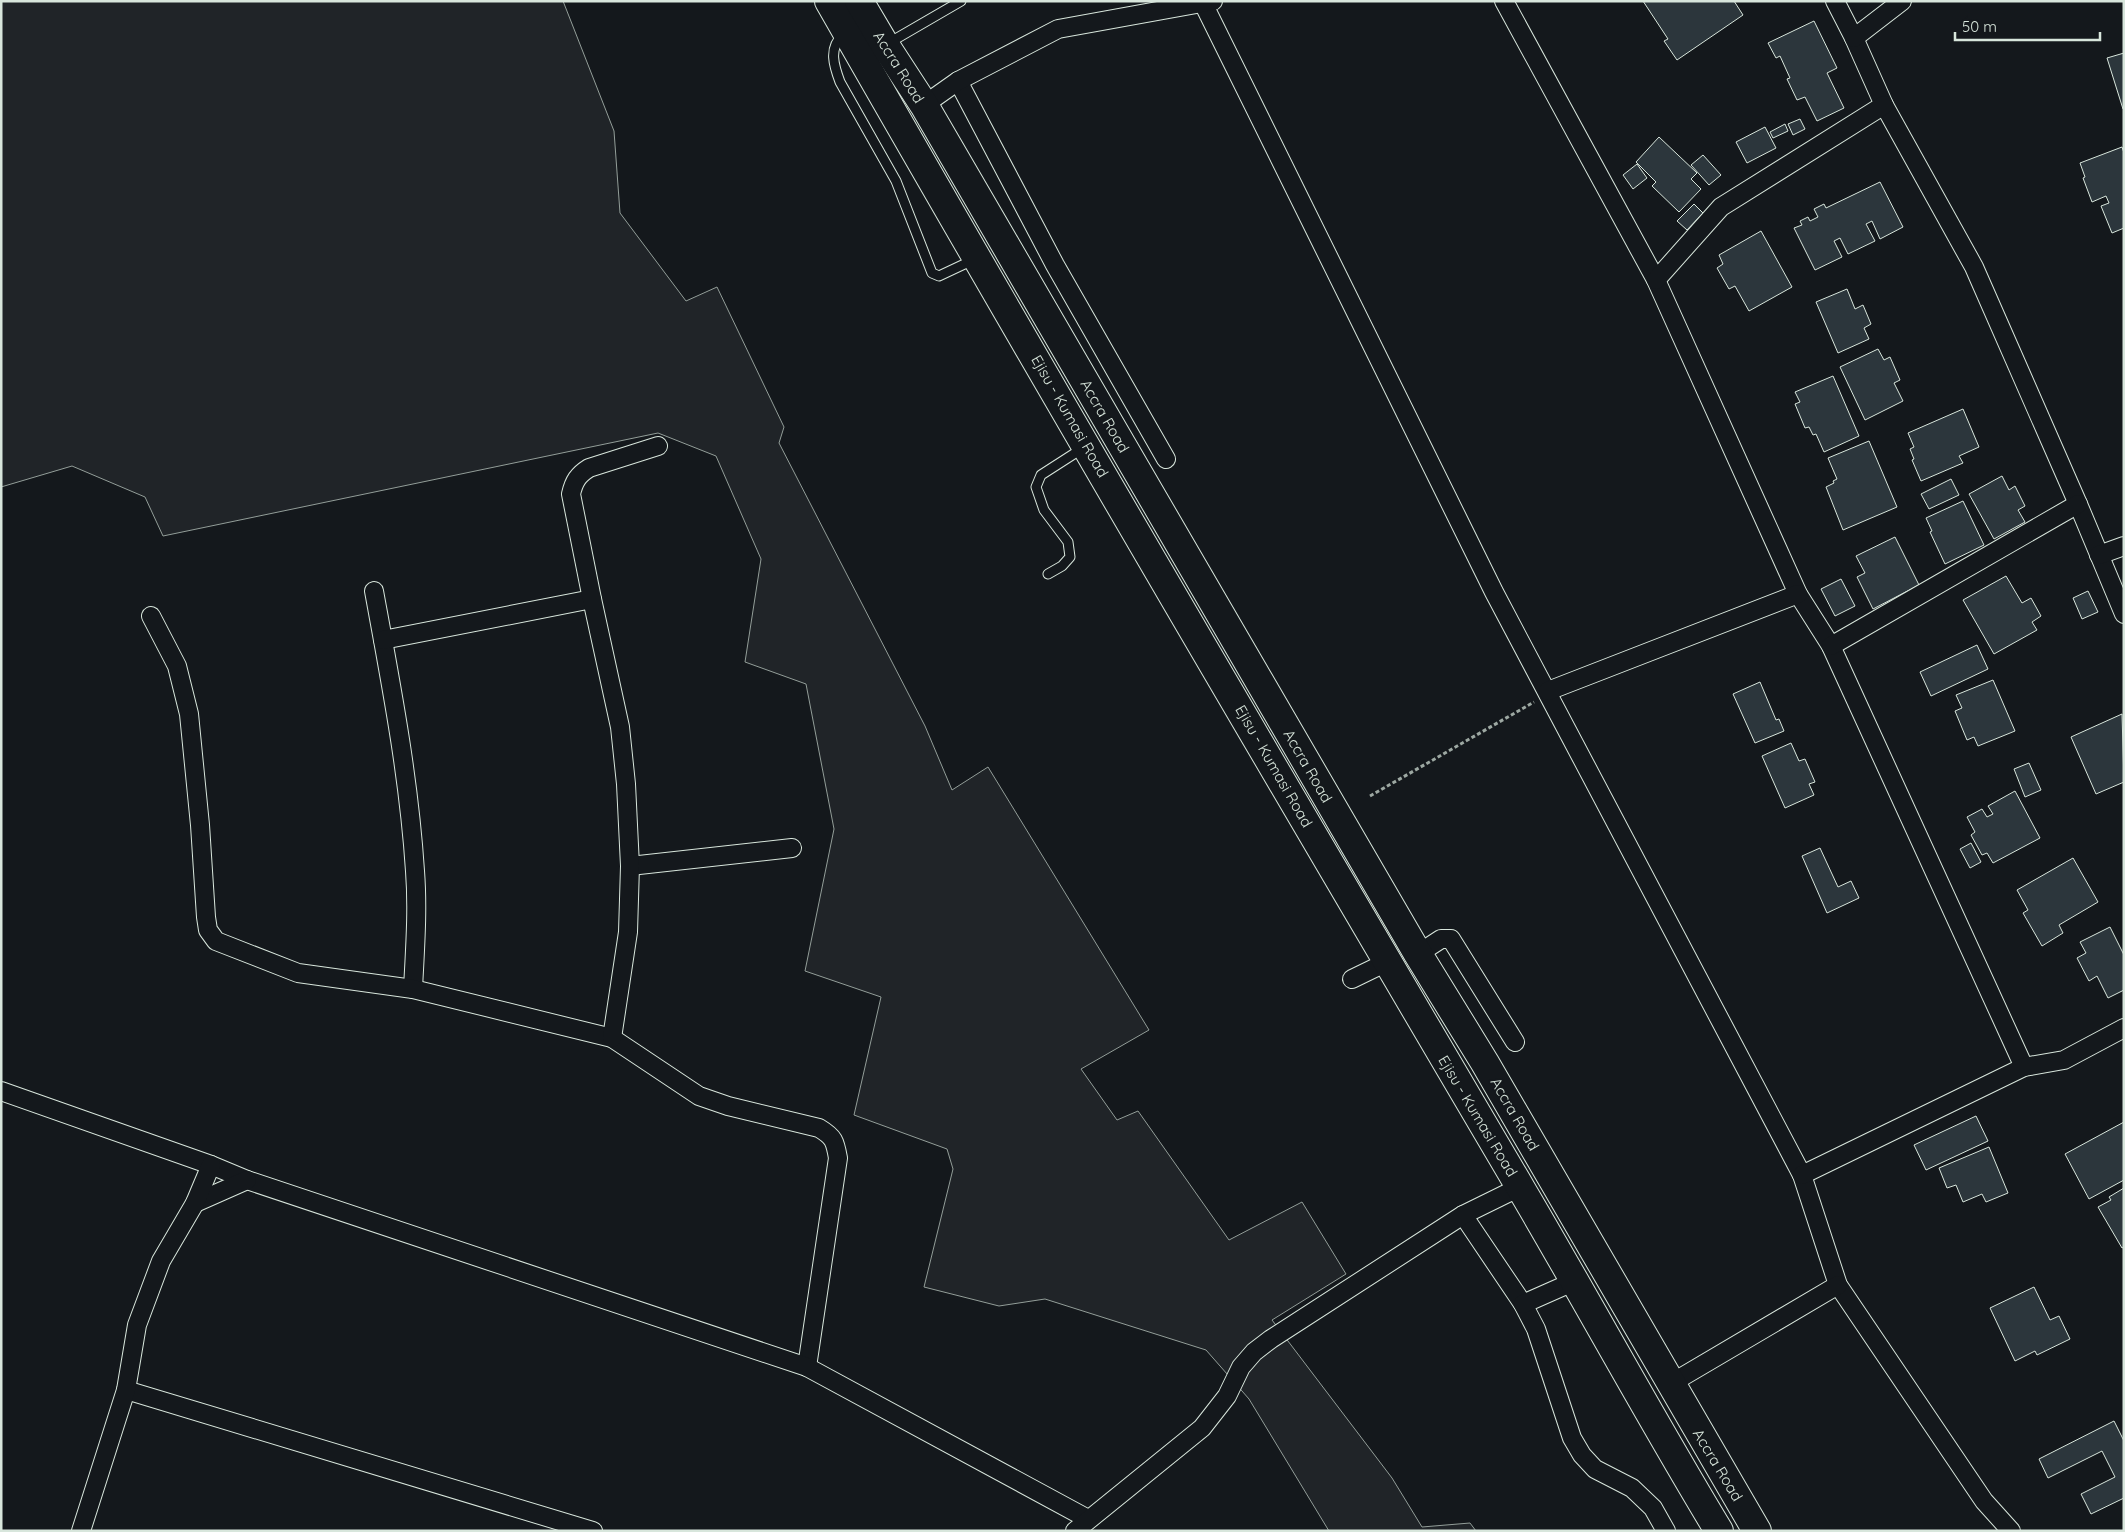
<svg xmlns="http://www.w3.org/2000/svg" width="2125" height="1532" font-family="Quicksand,sans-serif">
  <rect width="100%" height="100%" fill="#14181c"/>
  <polygon fill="#202428" stroke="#939e99" points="1,1 563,1 614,131 620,213 686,301 717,287 784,427 779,443 925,726 952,790 988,767 1149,1030 1081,1069 1117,1120 1138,1111 1229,1240 1302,1202 1346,1274 1272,1320 1392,1478 1422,1527 1470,1523 1476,1531 1329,1531 1249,1399 1206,1350 1045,1299 999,1306 924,1287 953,1169 947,1149 854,1115 881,997 805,971 834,829 806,684 745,662 761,559 716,456 658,433 163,536 145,497 72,466 1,487"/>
  <g fill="#2c363c" stroke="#d8e6dc">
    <polygon points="1643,1 1734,1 1743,15 1677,60 1664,41 1668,39"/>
    <polygon points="1814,21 1837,68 1827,73 1844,108 1817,121 1805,97 1797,100 1787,79 1790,78 1780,56 1776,58 1768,43"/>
    <polygon points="2124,53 2124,109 2123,109 2107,58"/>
    <polygon points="1800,119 1805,129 1793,135 1788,124"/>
    <polygon points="1785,124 1788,131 1773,138 1770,132"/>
    <polygon points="1765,127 1776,148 1747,163 1736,142"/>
    <polygon points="1659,137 1697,173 1691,179 1701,189 1679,212 1652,186 1656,182 1636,162"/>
    <polygon points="2122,147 2124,153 2124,228 2112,233 2101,206 2109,203 2106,196 2092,202 2083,178 2085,177 2080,163"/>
    <polygon points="1703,155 1721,175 1709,185 1691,165"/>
    <polygon points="1637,164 1647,178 1633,189 1623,175"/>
    <polygon points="1880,182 1903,227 1880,239 1872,221 1866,224 1875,241 1848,254 1840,238 1834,241 1842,257 1815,270 1794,228 1802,225 1800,221 1808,217 1810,221 1818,217 1814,209 1824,204 1826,208"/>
    <polygon points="1694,204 1703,213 1687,230 1677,221"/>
    <polygon points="1761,231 1792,287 1749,311 1735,286 1729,289 1717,268 1723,264 1719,255"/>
    <polygon points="1847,289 1855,309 1863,305 1871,324 1864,328 1869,339 1838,353 1816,302"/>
    <polygon points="1878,349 1884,360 1890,357 1900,380 1894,383 1903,401 1865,420 1840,367"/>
    <polygon points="1833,376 1859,436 1824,452 1816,434 1813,435 1809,427 1805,428 1795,404 1800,402 1795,392"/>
    <polygon points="1963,409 1979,447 1959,456 1963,463 1921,481 1912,460 1914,459 1910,449 1914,447 1908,433"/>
    <polygon points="1869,441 1897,507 1843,530 1826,487 1834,483 1833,481 1837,479 1828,458"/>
    <polygon points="2002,476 2009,490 2015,486 2025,506 2018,510 2025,522 1994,539 1969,494"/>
    <polygon points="1951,479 1959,495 1929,509 1921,494"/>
    <polygon points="1963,501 1984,545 1945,564 1930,532 1932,531 1926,518"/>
    <polygon points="1895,537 1919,585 1873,609 1857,577 1865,573 1856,556"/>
    <polygon points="2006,576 2022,603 2031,598 2041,616 2032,622 2037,630 1994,654 1963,600"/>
    <polygon points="1841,579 1855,606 1835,616 1821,589"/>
    <polygon points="2088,591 2098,612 2082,619 2073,598"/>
    <polygon points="1977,645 1988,669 1931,696 1920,672"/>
    <polygon points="1993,680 2015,731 1978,746 1974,737 1967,740 1955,711 1962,708 1956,695"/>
    <polygon points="1760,682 1776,720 1779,719 1784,731 1755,743 1733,694"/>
    <polygon points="2122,714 2124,782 2096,794 2071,737"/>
    <polygon points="1791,743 1799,761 1805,759 1815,782 1809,784 1814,795 1785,808 1762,756"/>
    <polygon points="2029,763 2041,790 2025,797 2014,769"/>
    <polygon points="2015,791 2040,838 1993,863 1987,853 1982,855 1971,835 1975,832 1967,817 1982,809 1987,817 1993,814 1988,806"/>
    <polygon points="1971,843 1981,862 1970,868 1960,849"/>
    <polygon points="1820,848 1838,887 1851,881 1859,898 1827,913 1802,856"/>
    <polygon points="2073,858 2098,902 2059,925 2063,933 2042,946 2023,913 2028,910 2017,890"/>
    <polygon points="2110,927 2124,955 2124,990 2108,998 2097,976 2089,981 2077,958 2086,953 2080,942"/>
    <polygon points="1976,1116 1988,1141 1926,1170 1914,1145"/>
    <polygon points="2124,1122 2124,1180 2089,1199 2065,1154"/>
    <polygon points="1989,1147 2008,1193 1986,1202 1982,1194 1963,1202 1956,1185 1947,1188 1939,1168"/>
    <polygon points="2124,1188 2124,1247 2122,1248 2098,1207 2111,1200 2109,1197"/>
    <polygon points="2034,1287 2050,1320 2059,1316 2070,1339 2037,1355 2035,1351 2015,1361 1990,1308"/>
    <polygon points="2114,1421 2124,1441 2124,1498 2091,1514 2081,1494 2115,1477 2102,1451 2048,1478 2039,1459"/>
  </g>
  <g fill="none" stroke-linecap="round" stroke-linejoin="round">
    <g stroke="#d8e6dc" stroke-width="11">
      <g id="lane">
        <path d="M 843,35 C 828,48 834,66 840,82 L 896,181 L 932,273 L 939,276 L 973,260"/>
        <polyline points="887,44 961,1"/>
        <polyline points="1048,574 1062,566 1070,557 1068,542 1044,510 1036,487 1041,475 1083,448"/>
      </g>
    </g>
    <g stroke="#d8e6dc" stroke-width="20">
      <g id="street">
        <polyline points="1504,1 1656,280 1798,594 1831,646 2024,1067"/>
        <polyline points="1835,1 1854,38 1884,105 1974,267 2078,504 2124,614"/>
        <polyline points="1203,3 1494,592 1802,1175 1838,1285 1984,1501 2011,1531"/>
        <polyline points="1854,38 1902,1"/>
        <polyline points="958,81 1055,265 1166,459"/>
        <polyline points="924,105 958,81 1058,29 1213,1"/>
        <polyline points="1656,280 1721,207 1884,105"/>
        <polyline points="2099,555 2124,546"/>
        <path d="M 374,591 C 391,684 409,777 415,871 C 418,910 415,949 413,989"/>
        <path d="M 151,616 L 177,666 L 189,714 L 200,825 L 206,917 L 208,930 L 216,941 L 298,973 L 413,989 L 612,1038 L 699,1096 L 728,1106 L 819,1128 C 834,1137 835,1141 838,1158 L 807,1367"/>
        <polyline points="383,640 592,599"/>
        <polyline points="1831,646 2078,504"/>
        <polyline points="1548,691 1798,594"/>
        <polyline points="630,866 792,848"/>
        <polyline points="1418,954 1441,939 1451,939 1515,1042"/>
        <polyline points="1352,979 1387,962"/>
        <path d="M 612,1038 L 628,932 L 630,866 L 626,784 L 620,727 L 592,599 L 571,494 C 574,481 578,475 589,468 L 658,446"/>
        <polyline points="1,1091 211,1165 247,1180 807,1367 1088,1519"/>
        <polyline points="1802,1175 2024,1067 2064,1060 2124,1028"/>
        <polyline points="195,1203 247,1180"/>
        <polyline points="1463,1215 1523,1304 1536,1329 1572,1438 1582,1455 1595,1469 1632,1488 1653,1508 1666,1531"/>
        <polyline points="1523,1304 1575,1281"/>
        <polyline points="1670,1384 1838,1285"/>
        <polyline points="126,1390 593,1531"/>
        <polyline points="81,1531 126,1390 137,1325 161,1261 195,1203 211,1165"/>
        <polyline points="1075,1531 1202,1428 1227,1396 1241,1367 1254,1352 1271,1339 1463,1215 1520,1187"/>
      </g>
    </g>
    <g stroke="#d8e6dc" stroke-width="30">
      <g id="highway">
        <path d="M 829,1 C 1057,400 1290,796 1523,1192 C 1589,1304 1651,1419 1719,1531"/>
        <polyline points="859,1 885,45 924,105 1418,954 1485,1063 1757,1531"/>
      </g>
    </g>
    <polyline stroke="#9da8a2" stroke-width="3" stroke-dasharray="4 2.5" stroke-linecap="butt" points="1370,796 1534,702"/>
    <use href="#lane" stroke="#14181c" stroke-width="9"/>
    <use href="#street" stroke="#14181c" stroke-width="18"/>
    <use href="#highway" stroke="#14181c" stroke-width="28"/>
  </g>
  <g text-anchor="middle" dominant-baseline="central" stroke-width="4" stroke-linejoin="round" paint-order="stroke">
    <g font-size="15" fill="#d8e6dc" stroke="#14181c">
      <text transform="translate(899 67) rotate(58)">Accra Road</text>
      <text transform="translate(1070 416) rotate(60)">Ejisu - Kumasi Road</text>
      <text transform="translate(1105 416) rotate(60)">Accra Road</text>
      <text transform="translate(1274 766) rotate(60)">Ejisu - Kumasi Road</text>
      <text transform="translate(1308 766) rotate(60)">Accra Road</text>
      <text transform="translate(1515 1114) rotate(60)">Accra Road</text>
      <text transform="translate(1478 1116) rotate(59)">Ejisu - Kumasi Road</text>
      <text transform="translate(1718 1465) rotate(59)">Accra Road</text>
    </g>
  </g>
  <rect width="2125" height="1532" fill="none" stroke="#d8e6dc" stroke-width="5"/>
  <path d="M1955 32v8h145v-8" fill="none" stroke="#d8e6dc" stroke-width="2.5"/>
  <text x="1962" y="32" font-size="15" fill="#d8e6dc" stroke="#14181c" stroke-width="4" paint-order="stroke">50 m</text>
</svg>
